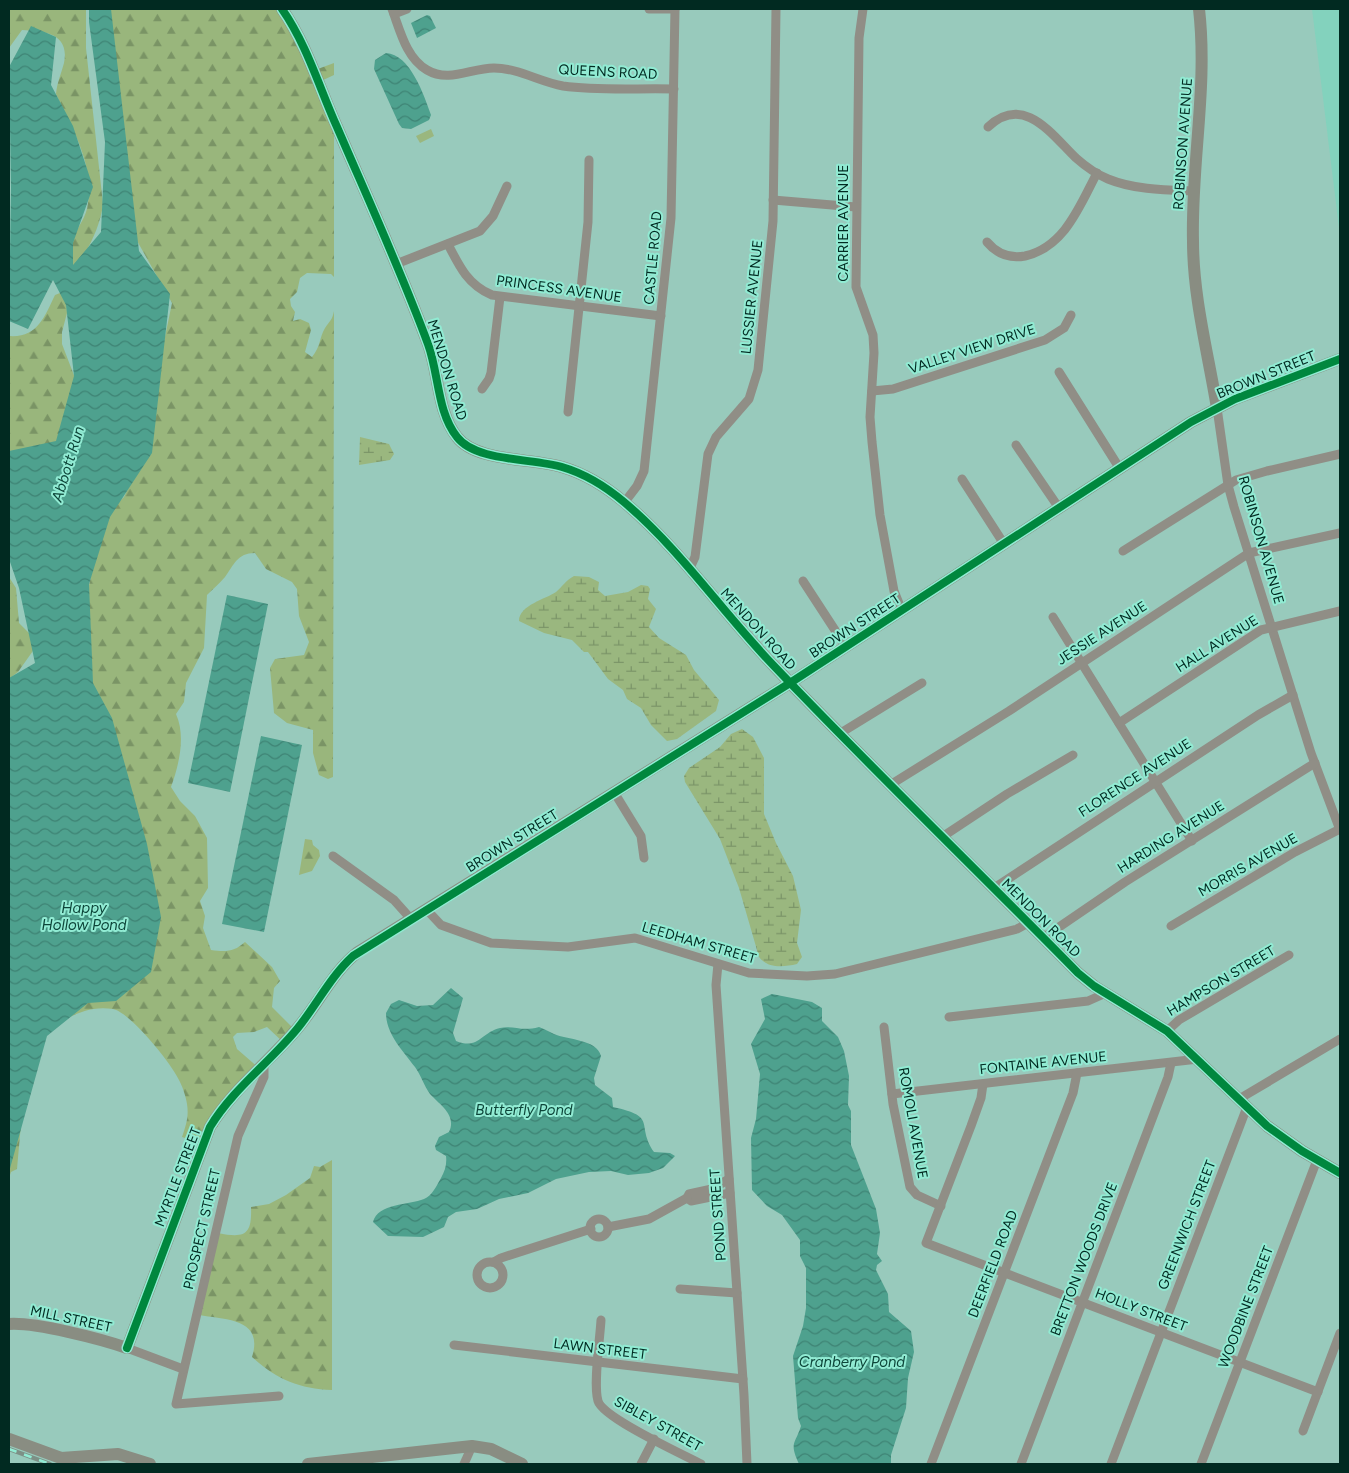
<svg xmlns="http://www.w3.org/2000/svg" width="1349" height="1473" font-family="Figtree,sans-serif">
  <defs>
    <pattern id="forest-firs" width="22" height="20" patternUnits="userSpaceOnUse" patternTransform="scale(1.25)"><rect width="22" height="20" fill="#99b67c"/><path d="M5 1l3.5 6h-7zM16 11l3.5 6h-7z" fill="#7a9465"/></pattern>
    <pattern id="wetland-marsh" width="20" height="14" patternUnits="userSpaceOnUse" patternTransform="scale(1.25)"><rect width="20" height="14" fill="#9ab77f"/><path d="M1 5h8M5 5V1M11 12h8M15 12V8" fill="none" stroke="#7b9568"/></pattern>
    <pattern id="water-waves" width="16" height="10" patternUnits="userSpaceOnUse" patternTransform="scale(1.25)"><rect width="16" height="10" fill="#4ea18e"/><path d="M0 5q4-4 8 0t8 0" fill="none" stroke="#3e8374"/></pattern>
  </defs>
  <rect width="100%" height="100%" fill="#98cabc"/>
  <polygon fill="#83d2bd" points="1312,9 1340,9 1339,228"/>
  <polygon fill="#9ab77f" points="431,129 434,136 420,143 416,136"/>
  <g fill="url(#forest-firs)">
    <path d="M 9,9 L 86,9 L 86,48 L 103,204 C 100,229 85,259 66,277 C 68,264 70,251 73,239 C 77,227 87,217 88,203 C 94,164 72,128 56,94 C 57,83 61,74 64,63 C 70,33 44,31 22,30 L 9,48 Z"/>
    <path d="M 108,9 L 280,9 L 315,70 L 334,63 L 334,75 L 319,82 L 334,122 L 334,277 L 331,274 L 307,273 L 300,278 L 297,292 L 290,299 L 291,306 L 295,312 L 293,321 L 300,319 L 309,323 L 311,330 L 305,352 L 312,357 C 321,346 319,338 325,328 C 330,320 332,321 334,311 L 333,777 L 328,779 L 319,775 L 313,753 L 313,730 L 287,723 L 274,713 L 270,668 L 275,659 L 304,655 L 309,642 L 299,616 L 297,589 L 292,582 L 266,569 L 255,553 C 237,553 234,565 225,577 C 220,583 213,589 207,595 L 204,648 L 186,683 L 184,702 L 176,714 C 186,736 179,765 171,787 L 180,801 L 195,816 L 207,838 L 208,888 L 200,901 L 205,916 L 203,928 L 211,950 C 226,952 234,952 245,942 L 272,967 L 280,981 L 274,988 L 272,1007 L 296,1031 L 284,1043 L 267,1027 L 254,1032 L 237,1033 L 233,1037 L 237,1049 L 259,1068 L 218,1119 L 218,1127 L 213,1127 L 204,1144 L 182,1137 C 186,1125 189,1117 187,1104 C 186,1097 183,1088 180,1082 C 173,1065 130,1012 113,1009 C 87,1005 70,1017 48,1029 L 21,1124 L 17,1169 L 11,1172 L 9,1178 L 9,1134 L 125,775 L 119,746 L 93,696 L 85,604 L 104,516 L 124,497 L 133,478 L 155,385 L 172,303 L 136,239 Z"/>
    <path d="M 60,293 L 66,295 L 67,313 L 62,332 L 62,344 L 75,378 L 56,447 L 9,458 L 9,336 C 37,338 44,318 55,295 Z"/>
    <polygon points="9,577 16,588 19,623 31,635 35,648 18,672 9,679"/>
    <polygon points="305,839 312,840 313,845 319,850 320,856 312,871 299,875"/>
    <path d="M 332,1160 L 332,1390 C 299,1389 276,1379 252,1357 C 264,1318 226,1320 199,1315 L 218,1233 C 246,1239 252,1234 251,1207 L 269,1204 L 286,1195 L 310,1178 L 314,1166 L 320,1167 Z"/>
  </g>
  <g fill="url(#wetland-marsh)">
    <polygon points="360,437 389,444 394,454 390,460 359,465"/>
    <path d="M 574,576 L 589,577 L 599,582 L 598,590 L 605,596 L 628,592 L 641,585 L 648,586 L 650,589 L 648,599 L 656,609 L 649,627 L 659,638 L 686,655 L 694,670 L 719,700 L 716,711 L 677,739 L 667,741 L 651,725 L 641,708 L 627,699 L 623,690 L 608,679 L 588,652 L 584,652 L 572,640 L 544,633 L 519,621 C 519,605 546,599 556,592 C 562,587 566,580 574,576 Z"/>
    <path d="M 742,729 L 753,737 L 764,758 L 764,814 L 776,843 L 793,876 L 801,910 L 797,943 L 802,957 L 797,964 C 784,967 768,969 759,957 L 739,888 L 720,839 L 685,782 L 684,776 L 689,768 L 720,747 L 731,734 Z"/>
  </g>
  <g fill="url(#water-waves)">
    <polygon points="89,9 111,9 139,251 170,294 152,453 110,517 89,584 93,683 112,718 147,844 161,917 151,972 116,1001 88,1003 47,1036 9,1172 9,678 35,663 19,588 9,559 9,451 56,441 74,376 66,305 53,280 28,329 9,321 11,188 9,67 31,26 56,37 51,85 73,126 93,187 73,243 73,265 101,232 105,142 89,22"/>
    <polygon points="427,15 430,16 436,28 417,38 411,23"/>
    <path d="M 386,53 C 410,54 424,95 431,115 L 429,120 L 411,129 L 402,128 L 399,124 L 374,69 L 375,60 Z"/>
    <polygon points="227,595 268,604 230,792 188,783"/>
    <polygon points="261,736 302,745 264,932 222,924"/>
    <path d="M 451,988 L 463,998 L 453,1033 L 456,1041 C 479,1050 480,1033 500,1028 C 514,1025 521,1032 539,1027 C 545,1029 549,1032 554,1034 C 567,1040 597,1039 601,1056 L 594,1078 L 595,1085 L 612,1098 L 613,1107 C 659,1117 635,1124 654,1152 L 670,1153 L 675,1156 L 663,1168 L 649,1173 L 628,1175 L 611,1171 L 589,1172 L 556,1179 L 528,1193 L 499,1199 L 477,1209 L 456,1212 L 448,1217 L 444,1227 L 423,1237 L 388,1236 L 373,1222 C 378,1203 409,1205 424,1199 C 432,1196 437,1185 441,1178 C 445,1171 447,1164 446,1156 L 436,1150 L 435,1146 L 439,1137 L 449,1132 C 457,1115 440,1105 430,1094 C 424,1086 421,1075 415,1067 C 403,1051 386,1034 386,1013 L 391,1004 L 399,1000 L 417,1006 L 433,1005 Z"/>
    <path d="M 772,994 L 812,1002 L 822,1008 L 822,1021 L 838,1037 L 844,1051 L 849,1076 L 848,1105 L 851,1111 L 851,1145 L 876,1209 L 880,1233 L 877,1254 L 882,1261 L 877,1265 L 876,1270 L 888,1294 L 889,1312 L 911,1331 L 914,1352 L 908,1378 L 906,1408 L 891,1455 L 891,1464 L 799,1464 C 789,1442 795,1445 801,1426 L 798,1418 L 793,1356 L 803,1326 L 806,1308 L 806,1268 L 800,1256 L 800,1240 L 787,1222 L 782,1215 L 767,1206 L 752,1190 L 751,1138 L 756,1119 L 760,1074 L 751,1044 L 765,1019 L 761,999 Z"/>
  </g>
  <g fill="none" stroke-linecap="round" stroke-linejoin="round">
    <g stroke="#908e86" stroke-width="9">
      <path d="M 392,9 C 400,30 406,58 427,70 C 449,83 471,68 494,68 C 518,68 540,82 563,86 C 599,91 638,88 674,89"/>
      <polyline points="649,9 675,9"/>
      <polyline points="863,9 859,38 856,287 873,335 874,353 870,417 872,442 880,515 894,591 902,611"/>
      <polyline points="394,14 407,9"/>
      <path d="M 988,127 C 1024,93 1052,135 1076,158 C 1085,166 1096,174 1108,179 C 1135,190 1166,190 1195,191"/>
      <polyline points="773,200 856,207"/>
      <path d="M 987,242 C 997,254 1009,259 1025,256 C 1065,247 1080,205 1097,173"/>
      <path d="M 448,244 C 459,266 468,285 492,295 L 661,316"/>
      <polyline points="396,264 480,231 493,216 507,186"/>
      <polyline points="1059,372 1120,469"/>
      <polyline points="482,389 489,379 491,373 500,297"/>
      <polyline points="872,391 893,389 1045,340 1064,328 1071,315"/>
      <polyline points="1217,408 1228,485 1234,507 1311,753 1340,830"/>
      <polyline points="568,412 588,222 589,160"/>
      <polyline points="1016,445 1059,508"/>
      <polyline points="962,479 1004,544"/>
      <polyline points="624,503 637,486 644,471 671,218 675,9"/>
      <polyline points="1123,551 1236,480 1267,471 1340,454"/>
      <polyline points="689,570 695,557 708,454 716,437 749,399 758,370 773,221 776,9"/>
      <polyline points="803,581 846,647"/>
      <polyline points="1053,617 1192,841"/>
      <polyline points="1119,723 1261,630 1340,611"/>
      <polyline points="839,734 922,683"/>
      <polyline points="890,785 1009,711 1249,553 1340,533"/>
      <polyline points="614,792 641,836 644,858"/>
      <polyline points="942,837 1007,794 1073,755"/>
      <polyline points="333,856 394,900 411,919"/>
      <polyline points="994,888 1258,715 1293,695"/>
      <polyline points="426,909 441,925 491,943 568,947 635,938 749,973 807,976 835,974 1017,929 1028,923"/>
      <polyline points="1171,926 1295,852 1340,829"/>
      <polyline points="1043,938 1125,882 1315,763"/>
      <polyline points="718,964 716,985 744,1395 747,1464"/>
      <polyline points="949,1017 1088,1001 1106,993"/>
      <polyline points="884,1027 893,1104 910,1187 917,1195 941,1206"/>
      <polyline points="1167,1031 1179,1020 1289,955"/>
      <polyline points="264,1063 264,1077 238,1136 176,1404 279,1396"/>
      <polyline points="983,1084 981,1098 971,1126 926,1243 1318,1392"/>
      <polyline points="892,1094 1198,1059"/>
      <polyline points="1239,1099 1340,1039"/>
      <polyline points="729,1179 712,1189 689,1194 687,1198 691,1201 730,1193"/>
      <circle cx="599" cy="1228" r="9"/>
      <polyline points="608,1227 649,1219 687,1198"/>
      <circle cx="490" cy="1275" r="13"/>
      <polyline points="494,1262 501,1258 591,1229"/>
      <polyline points="680,1289 737,1293"/>
      <path d="M 601,1320 C 600,1339 593,1384 598,1401 C 603,1418 682,1454 701,1464"/>
      <polyline points="454,1345 743,1379"/>
      <polyline points="127,1348 183,1369"/>
      <polyline points="1303,1431 1340,1333"/>
      <polyline points="464,1464 472,1446"/>
      <polyline points="641,1464 654,1439"/>
      <polyline points="931,1464 1073,1093 1077,1073"/>
      <polyline points="1021,1464 1168,1077 1171,1063"/>
      <polyline points="1111,1464 1247,1107"/>
      <polyline points="1201,1464 1317,1160"/>
    </g>
    <g stroke="#898d82" stroke-width="12">
      <path d="M 282,9 C 307,45 319,87 337,127 C 368,199 401,271 428,344 C 439,374 437,412 457,437 C 476,462 532,458 562,467 C 586,474 605,486 624,502 C 680,549 723,613 774,666 C 873,770 977,870 1078,973 L 1094,986 L 1167,1031 L 1267,1126 L 1302,1151 L 1340,1173"/>
      <path d="M 1199,9 C 1208,87 1191,163 1193,241 C 1193,297 1208,353 1217,408"/>
      <path d="M 9,1324 C 35,1322 101,1339 127,1348 L 210,1127 C 233,1089 268,1063 296,1030 C 318,1005 332,972 358,952 L 790,683 L 1191,422 L 1235,399 L 1340,359"/>
      <polyline points="9,1439 61,1458 118,1454 150,1464"/>
      <polyline points="308,1464 472,1446 491,1449 522,1464"/>
    </g>
    <g stroke="#7d9086" stroke-width="4.5">
      <polyline id="rail" points="9,1449 50,1464"/>
    </g>
    <use href="#rail" stroke="#91ebd3" stroke-width="2.5" stroke-dasharray="8" stroke-linecap="butt"/>
    <g stroke="#91ebd3" stroke-width="11">
      <g id="cycleway">
        <path d="M 282,9 C 307,45 319,87 337,127 C 368,199 401,271 428,344 C 439,374 437,412 457,437 C 476,462 532,458 562,467 C 586,474 605,486 624,502 C 680,549 723,613 774,666 C 873,770 977,870 1078,973 L 1094,986 L 1167,1031 L 1267,1126 L 1302,1151 L 1340,1173"/>
        <path d="M 127,1348 L 210,1127 C 233,1089 269,1063 297,1029 C 316,1006 330,977 353,956 L 790,683 L 1191,422 L 1235,399 L 1340,359"/>
      </g>
    </g>
    <use href="#cycleway" stroke="#00873e" stroke-width="8"/>
  </g>
  <g text-anchor="middle" dominant-baseline="central" stroke-width="4" stroke-linejoin="round" paint-order="stroke">
    <g font-size="14" fill="#012a21" stroke="#91ebd3">
      <text transform="translate(608 72) rotate(3)">QUEENS ROAD</text>
      <text transform="translate(1183 144) rotate(-86)">ROBINSON AVENUE</text>
      <text transform="translate(843 223) rotate(-90)">CARRIER AVENUE</text>
      <text transform="translate(653 258) rotate(-85)">CASTLE ROAD</text>
      <text transform="translate(559 289) rotate(8)">PRINCESS AVENUE</text>
      <text transform="translate(752 297) rotate(-84)">LUSSIER AVENUE</text>
      <text transform="translate(972 349) rotate(-18)">VALLEY VIEW DRIVE</text>
      <text transform="translate(447 370) rotate(73)">MENDON ROAD</text>
      <text transform="translate(1266 375) rotate(-22)">BROWN STREET</text>
      <text transform="translate(1261 540) rotate(74)">ROBINSON AVENUE</text>
      <text transform="translate(855 626) rotate(-33)">BROWN STREET</text>
      <text transform="translate(758 629) rotate(48)">MENDON ROAD</text>
      <text transform="translate(1102 633) rotate(-33)">JESSIE AVENUE</text>
      <text transform="translate(1217 644) rotate(-32)">HALL AVENUE</text>
      <text transform="translate(1135 778) rotate(-33)">FLORENCE AVENUE</text>
      <text transform="translate(1171 837) rotate(-32)">HARDING AVENUE</text>
      <text transform="translate(512 841) rotate(-32)">BROWN STREET</text>
      <text transform="translate(1248 865) rotate(-30)">MORRIS AVENUE</text>
      <text transform="translate(1041 918) rotate(45)">MENDON ROAD</text>
      <text transform="translate(699 943) rotate(16)">LEEDHAM STREET</text>
      <text transform="translate(1221 981) rotate(-31)">HAMPSON STREET</text>
      <text transform="translate(1043 1063) rotate(-6)">FONTAINE AVENUE</text>
      <text transform="translate(913 1123) rotate(80)">ROMOLI AVENUE</text>
      <text transform="translate(178 1177) rotate(-69)">MYRTLE STREET</text>
      <text transform="translate(718 1215) rotate(-94)">POND STREET</text>
      <text transform="translate(1187 1225) rotate(-69)">GREENWICH STREET</text>
      <text transform="translate(202 1229) rotate(-77)">PROSPECT STREET</text>
      <text transform="translate(1084 1259) rotate(-69)">BRETTON WOODS DRIVE</text>
      <text transform="translate(993 1264) rotate(-69)">DEERFIELD ROAD</text>
      <text transform="translate(1246 1307) rotate(-69)">WOODBINE STREET</text>
      <text transform="translate(1141 1310) rotate(21)">HOLLY STREET</text>
      <text transform="translate(71 1319) rotate(12)">MILL STREET</text>
      <text transform="translate(600 1349) rotate(7)">LAWN STREET</text>
      <text transform="translate(658 1424) rotate(29)">SIBLEY STREET</text>
    </g>
    <g font-size="15" font-style="italic" fill="#0d4539" stroke="#91ebd3">
      <text transform="translate(68 464) rotate(-73)">Abbott Run</text>
      <text x="84" y="908">Happy<tspan x="84" dy="17">Hollow Pond</tspan></text>
      <text x="524" y="1110">Butterfly Pond</text>
      <text x="852" y="1362">Cranberry Pond</text>
    </g>
  </g>
  <rect width="1349" height="1473" fill="none" stroke="#012a21" stroke-width="20"/>
</svg>
